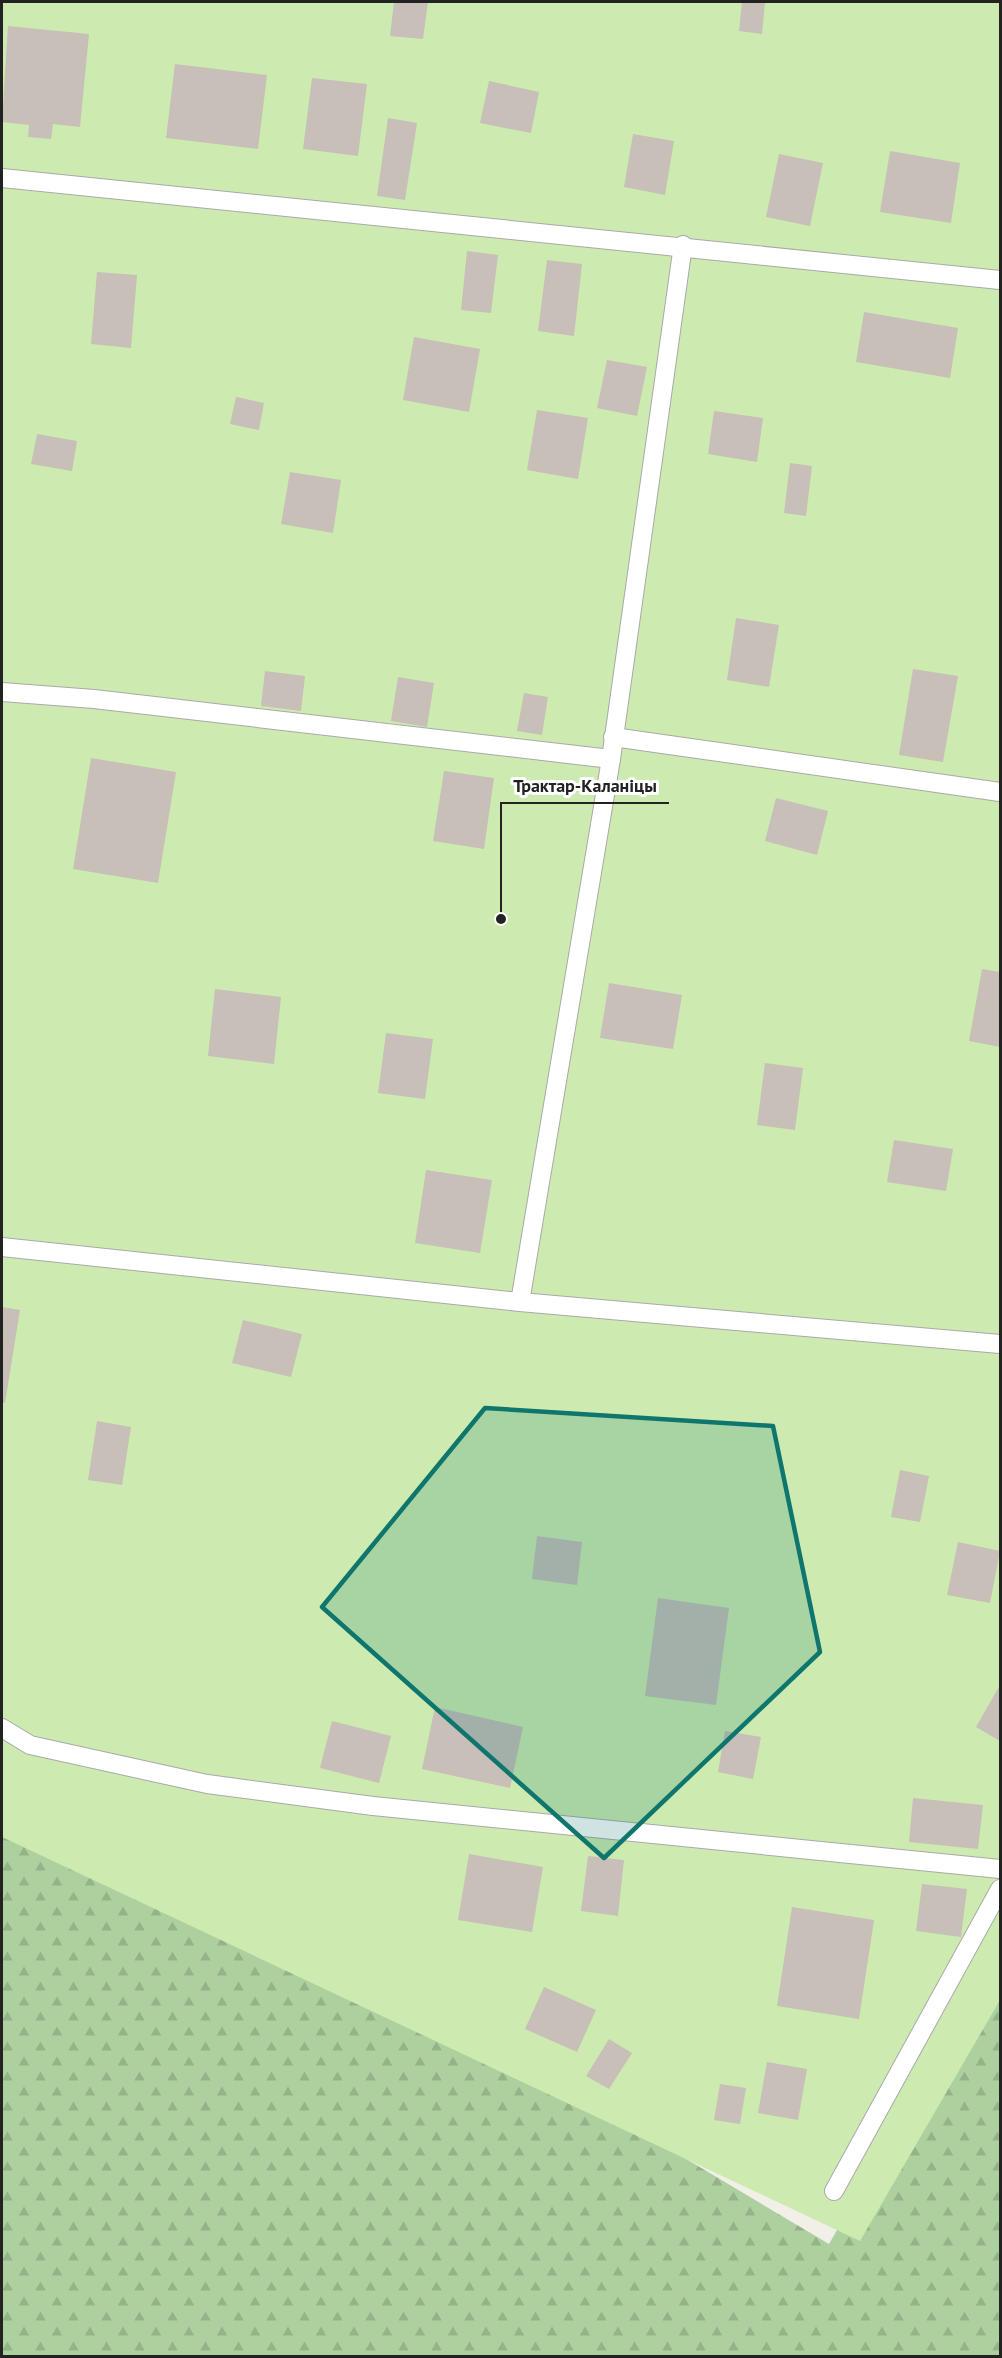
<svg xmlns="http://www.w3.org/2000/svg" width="1002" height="2358" font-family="'PT Sans',sans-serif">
  <defs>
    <pattern id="forest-firs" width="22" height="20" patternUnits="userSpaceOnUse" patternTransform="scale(1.5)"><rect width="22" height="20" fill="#add19e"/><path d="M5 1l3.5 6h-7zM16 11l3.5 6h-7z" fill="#95b388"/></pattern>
  </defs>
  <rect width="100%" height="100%" fill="#f2efe9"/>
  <polygon fill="url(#forest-firs)" points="2,1752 829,2244 1000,1945 1000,2356 2,2356"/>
  <polygon fill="#cdebb0" points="2,2 1000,2 1000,2000 860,2241 2,1837"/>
  <g fill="#c7bfb8">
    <polygon points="394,2 428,2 423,39 390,36"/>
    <polygon points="742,2 765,2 762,34 739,31"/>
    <polygon points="8,26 89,34 80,127 53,124 51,139 28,137 29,125 2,122"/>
    <polygon points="175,64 267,75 258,149 166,138"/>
    <polygon points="312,78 367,84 358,156 303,149"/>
    <polygon points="489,81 539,92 531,133 480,123"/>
    <polygon points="388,118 417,123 405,200 377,196"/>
    <polygon points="633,134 674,141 665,195 624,187"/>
    <polygon points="890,151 960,163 951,223 880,212"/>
    <polygon points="779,154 823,163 810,226 766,217"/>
    <polygon points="467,251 498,255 491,313 461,310"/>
    <polygon points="547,260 582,264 574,336 538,331"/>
    <polygon points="97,272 137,275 131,348 91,344"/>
    <polygon points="864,312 958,328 950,378 856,362"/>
    <polygon points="414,337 480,349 469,412 403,400"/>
    <polygon points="607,360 647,367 637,416 597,408"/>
    <polygon points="236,397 264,403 259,430 230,424"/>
    <polygon points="537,410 588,418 578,479 527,470"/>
    <polygon points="714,411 763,418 757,462 708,454"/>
    <polygon points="37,434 77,441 72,471 31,464"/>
    <polygon points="790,463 812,466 806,516 784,513"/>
    <polygon points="290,472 341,480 333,533 281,524"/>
    <polygon points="736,618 779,625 769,687 727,680"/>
    <polygon points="913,669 958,676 943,762 899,755"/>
    <polygon points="265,671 305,676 301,711 261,706"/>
    <polygon points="398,677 434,683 427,727 391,721"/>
    <polygon points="524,693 548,697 542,735 517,731"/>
    <polygon points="91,758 176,772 158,883 73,869"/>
    <polygon points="444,771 494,778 484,849 433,841"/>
    <polygon points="776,798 828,811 817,855 765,841"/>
    <polygon points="982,969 1000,972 1000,1047 969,1041"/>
    <polygon points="609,983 682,995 673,1049 600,1038"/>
    <polygon points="215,989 281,997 274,1064 208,1056"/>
    <polygon points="386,1033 433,1039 425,1099 378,1093"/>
    <polygon points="765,1063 803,1068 795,1130 757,1125"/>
    <polygon points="894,1140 953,1149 946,1191 887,1182"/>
    <polygon points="426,1170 492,1180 480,1253 415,1243"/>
    <polygon points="2,1307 20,1310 5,1403 2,1403"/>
    <polygon points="243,1320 302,1334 291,1377 232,1363"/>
    <polygon points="97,1421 131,1427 122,1485 88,1480"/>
    <polygon points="900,1470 929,1476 920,1522 891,1517"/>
    <polygon points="537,1536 582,1542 577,1585 532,1579"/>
    <polygon points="958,1542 1000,1551 990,1603 947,1595"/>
    <polygon points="658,1598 729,1608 716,1705 645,1696"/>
    <polygon points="1000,1685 1000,1741 976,1727"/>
    <polygon points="435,1707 523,1727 510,1788 422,1769"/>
    <polygon points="332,1721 391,1736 379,1783 320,1768"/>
    <polygon points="725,1731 761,1737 753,1779 718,1772"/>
    <polygon points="913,1798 983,1805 978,1849 909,1842"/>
    <polygon points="469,1854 543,1867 532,1932 458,1920"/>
    <polygon points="588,1856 624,1860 618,1916 581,1911"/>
    <polygon points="922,1884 967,1889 961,1937 916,1931"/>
    <polygon points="792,1907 874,1920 859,2019 777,2006"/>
    <polygon points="544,1987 596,2010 577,2052 525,2029"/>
    <polygon points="609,2039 632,2053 609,2089 586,2076"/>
    <polygon points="767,2062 807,2069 798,2120 758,2113"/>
    <polygon points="720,2084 746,2088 740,2124 714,2120"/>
  </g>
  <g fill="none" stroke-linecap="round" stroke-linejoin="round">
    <g stroke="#a9a9a9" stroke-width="20">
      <g id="lane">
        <polyline points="2,178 1000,280"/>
        <polyline points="2,692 94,699 611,759"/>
        <polyline points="613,737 1000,792"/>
        <polyline points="2,1247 520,1302 1000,1344"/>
        <polyline points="520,1302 611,759 683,245"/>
        <polyline points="2,1728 30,1745 207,1784 373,1806 1000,1869"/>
        <polyline points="834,2191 1000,1889"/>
      </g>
    </g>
    <use href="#lane" stroke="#fff" stroke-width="18"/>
  </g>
  <path fill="#0f766e" fill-opacity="0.2" stroke="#0f766e" stroke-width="4.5" stroke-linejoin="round" d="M 485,1408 L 773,1426 L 820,1652 L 604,1858 L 322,1607 Z"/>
  <path fill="none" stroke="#222" stroke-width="2" d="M501 919L501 803H669"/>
  <circle fill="#222" stroke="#fff" stroke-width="2" cx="501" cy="919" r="6"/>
  <g font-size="18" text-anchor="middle" font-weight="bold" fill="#222" stroke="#fff" stroke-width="6" stroke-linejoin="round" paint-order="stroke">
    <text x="585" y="792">Трактар-Каланіцы</text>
  </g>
  <rect width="1002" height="2358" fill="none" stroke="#222222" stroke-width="6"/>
</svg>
